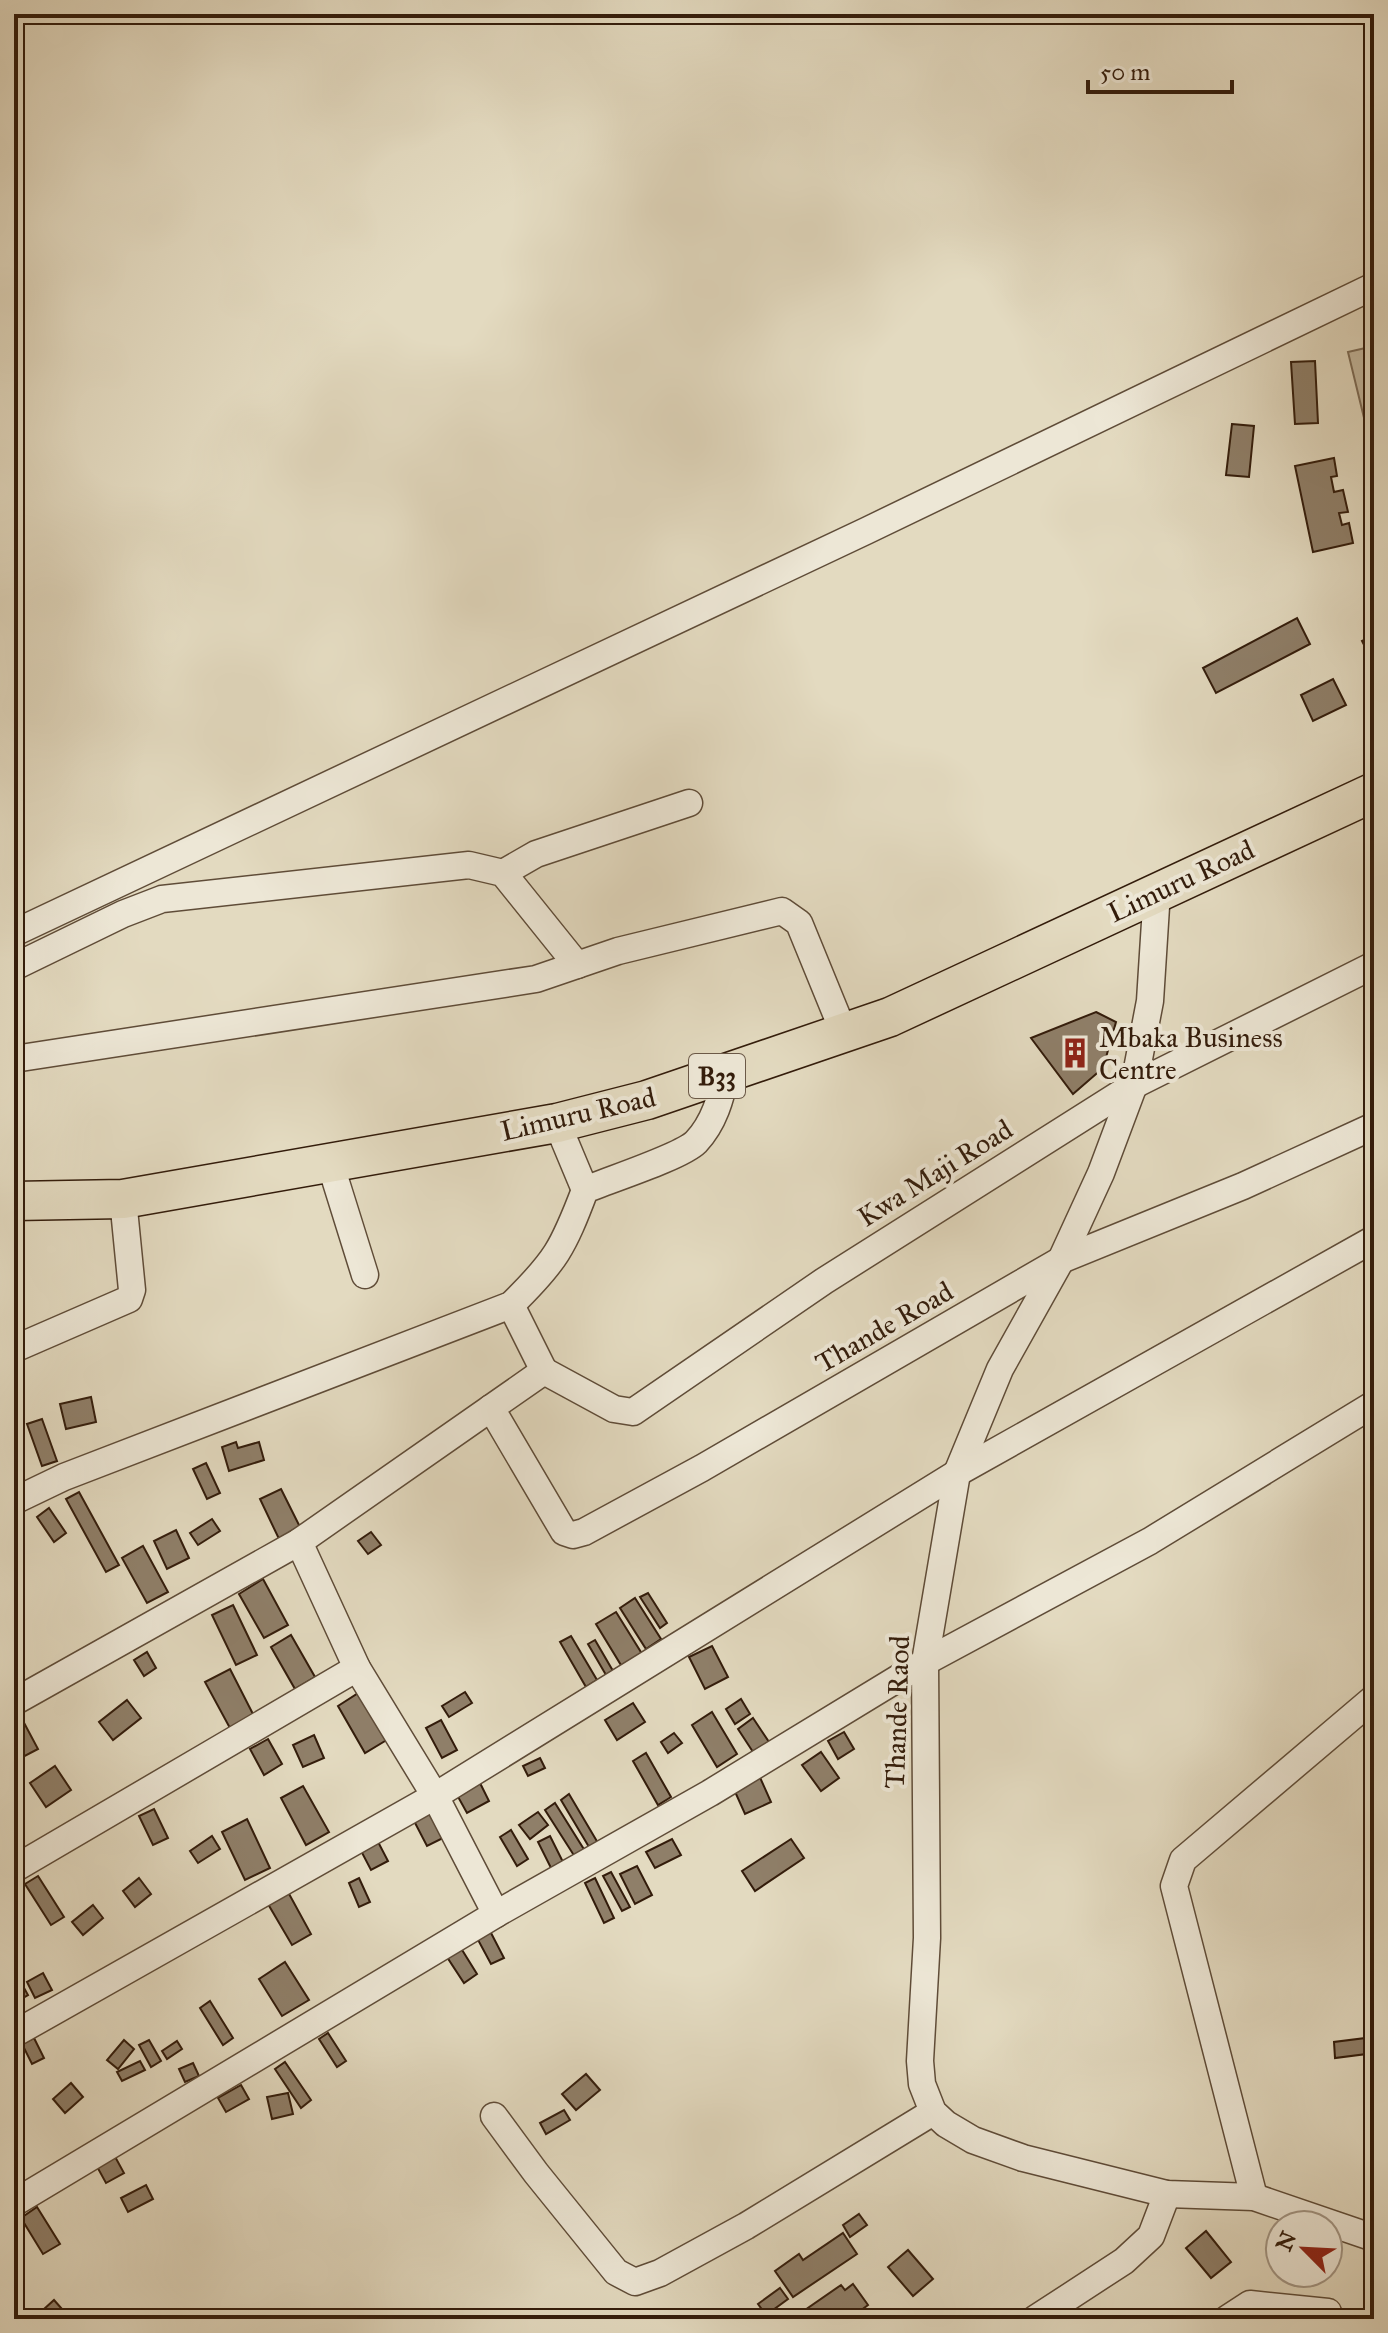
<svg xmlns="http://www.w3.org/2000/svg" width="1388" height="2333" font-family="'IM FELL Great Primer',serif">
  <rect width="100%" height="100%" fill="#e3dac0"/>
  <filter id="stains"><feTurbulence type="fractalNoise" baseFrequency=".0025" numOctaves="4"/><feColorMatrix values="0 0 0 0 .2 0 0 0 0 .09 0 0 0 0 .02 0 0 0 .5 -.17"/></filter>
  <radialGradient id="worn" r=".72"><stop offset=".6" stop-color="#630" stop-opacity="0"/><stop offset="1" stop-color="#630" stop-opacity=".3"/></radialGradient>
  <polygon fill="#c5baa1" stroke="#7c6b56" stroke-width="2" points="1374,346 1374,459 1348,352"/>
  <g fill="#8f7f69" stroke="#331c0b" stroke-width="2">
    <polygon points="1315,361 1318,423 1295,424 1291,362"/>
    <polygon points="1232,424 1254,426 1249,477 1226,475"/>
    <polygon points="1334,458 1337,476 1331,477 1334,492 1343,490 1348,512 1339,513 1342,525 1349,523 1353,543 1313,552 1295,466"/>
    <polygon points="1297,618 1310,644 1216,693 1203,668"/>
    <polygon points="1374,635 1374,664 1362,641"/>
    <polygon points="1333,679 1346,705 1313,721 1301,695"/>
    <polygon points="1096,1012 1116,1022 1103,1068 1073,1094 1031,1038"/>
    <polygon points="91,1397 96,1422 66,1429 60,1404"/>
    <polygon points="42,1419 57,1461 42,1466 27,1424"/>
    <polygon points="236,1442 238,1448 259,1442 264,1460 229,1471 222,1447"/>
    <polygon points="206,1463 220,1493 207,1499 193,1469"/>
    <polygon points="281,1489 302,1531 280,1541 260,1499"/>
    <polygon points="79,1492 119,1565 106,1572 66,1499"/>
    <polygon points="49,1508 66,1533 54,1542 37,1517"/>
    <polygon points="212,1519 220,1531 198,1545 190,1533"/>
    <polygon points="176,1530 189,1558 167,1569 154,1541"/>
    <polygon points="371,1532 381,1545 368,1554 358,1541"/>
    <polygon points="143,1546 168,1592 147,1603 122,1558"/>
    <polygon points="263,1579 288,1625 264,1638 239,1594"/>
    <polygon points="648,1593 667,1623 660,1628 640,1597"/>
    <polygon points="635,1598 661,1639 646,1649 620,1608"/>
    <polygon points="233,1605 257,1655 236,1665 212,1615"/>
    <polygon points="616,1612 644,1657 624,1670 596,1624"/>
    <polygon points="291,1635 315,1677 295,1689 271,1647"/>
    <polygon points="571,1636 597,1680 586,1687 560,1642"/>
    <polygon points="595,1640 613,1671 606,1675 588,1644"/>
    <polygon points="712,1646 728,1677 705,1689 689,1657"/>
    <polygon points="147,1652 156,1668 144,1676 134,1660"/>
    <polygon points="230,1669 255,1718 231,1730 205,1682"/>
    <polygon points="363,1690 390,1738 365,1753 338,1706"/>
    <polygon points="465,1692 472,1703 449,1717 442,1706"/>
    <polygon points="741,1699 750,1714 735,1724 726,1709"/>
    <polygon points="127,1700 141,1718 113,1740 99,1722"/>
    <polygon points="633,1703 645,1722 617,1740 605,1720"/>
    <polygon points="712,1712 737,1754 717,1767 692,1725"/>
    <polygon points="753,1718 769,1742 753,1752 738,1729"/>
    <polygon points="22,1719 38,1749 19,1759 14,1751 14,1724"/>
    <polygon points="441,1720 457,1750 442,1758 426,1728"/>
    <polygon points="844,1732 854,1749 838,1759 828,1741"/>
    <polygon points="674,1733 682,1743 668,1753 661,1742"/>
    <polygon points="314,1735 324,1758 303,1767 293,1745"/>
    <polygon points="268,1739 282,1764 264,1775 250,1749"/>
    <polygon points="821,1752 839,1778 821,1791 802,1765"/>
    <polygon points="646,1753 671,1797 658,1805 633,1761"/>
    <polygon points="540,1758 545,1768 528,1776 523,1766"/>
    <polygon points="55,1766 71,1790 46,1807 30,1783"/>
    <polygon points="758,1773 771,1802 745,1814 732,1785"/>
    <polygon points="480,1783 489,1801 467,1813 457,1795"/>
    <polygon points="303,1786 329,1832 306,1845 281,1798"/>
    <polygon points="569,1794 598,1843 589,1847 561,1800"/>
    <polygon points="555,1803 585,1851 575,1857 545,1810"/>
    <polygon points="154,1809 168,1838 153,1845 139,1816"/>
    <polygon points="435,1810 449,1835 427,1846 414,1821"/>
    <polygon points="538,1812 548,1825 530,1839 519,1825"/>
    <polygon points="247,1819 270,1868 245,1880 222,1832"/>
    <polygon points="511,1830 528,1859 517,1866 500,1837"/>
    <polygon points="212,1836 220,1849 198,1863 190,1851"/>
    <polygon points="550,1836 565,1866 553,1872 538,1842"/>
    <polygon points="376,1838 388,1861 371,1870 359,1847"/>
    <polygon points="672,1839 681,1855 655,1868 646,1852"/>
    <polygon points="791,1839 804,1858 755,1891 742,1871"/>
    <polygon points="637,1866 652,1895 635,1904 620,1874"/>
    <polygon points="611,1872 630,1907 622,1911 603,1876"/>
    <polygon points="38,1876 64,1917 51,1925 25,1884"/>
    <polygon points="139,1878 151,1894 135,1907 123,1891"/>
    <polygon points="359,1878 370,1902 359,1907 349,1883"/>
    <polygon points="595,1878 614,1918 604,1923 585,1883"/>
    <polygon points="288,1892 311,1934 292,1945 268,1904"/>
    <polygon points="93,1905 103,1918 83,1935 72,1922"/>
    <polygon points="490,1931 504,1958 491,1964 477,1938"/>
    <polygon points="459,1945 477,1974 464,1983 445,1954"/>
    <polygon points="285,1962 309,2000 282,2016 259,1979"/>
    <polygon points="14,1970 28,1995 14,2003"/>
    <polygon points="43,1973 52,1990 35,1998 27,1982"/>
    <polygon points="210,2001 233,2038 223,2045 200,2008"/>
    <polygon points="328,2033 346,2061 337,2067 319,2039"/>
    <polygon points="1374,2037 1374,2053 1335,2058 1334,2042"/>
    <polygon points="34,2038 44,2058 32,2064 22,2044"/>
    <polygon points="124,2040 134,2049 118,2069 107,2060"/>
    <polygon points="149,2040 161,2061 151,2067 139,2045"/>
    <polygon points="177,2041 182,2049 167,2059 162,2051"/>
    <polygon points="140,2061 145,2070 122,2081 117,2072"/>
    <polygon points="285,2062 311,2100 301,2108 275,2069"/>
    <polygon points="193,2063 199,2076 185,2082 179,2069"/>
    <polygon points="586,2074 600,2090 576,2110 562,2094"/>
    <polygon points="71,2083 83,2097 65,2113 53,2099"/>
    <polygon points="241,2085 249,2099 226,2112 218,2098"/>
    <polygon points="288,2093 293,2114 272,2119 267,2097"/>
    <polygon points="564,2110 570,2120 546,2134 540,2123"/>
    <polygon points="113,2153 124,2173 106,2183 95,2163"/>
    <polygon points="146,2185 153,2199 128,2212 121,2198"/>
    <polygon points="37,2207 60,2244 43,2254 21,2218"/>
    <polygon points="859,2214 867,2225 850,2237 843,2225"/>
    <polygon points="1206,2231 1231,2262 1211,2278 1186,2248"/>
    <polygon points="843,2233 857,2254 793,2297 775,2271 799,2254 803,2260"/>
    <polygon points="908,2250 933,2279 913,2296 888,2267"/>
    <polygon points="853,2284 868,2305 860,2311 865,2319 792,2319 841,2285 845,2290"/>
    <polygon points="780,2288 788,2299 766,2315 758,2304"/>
    <polygon points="54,2300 70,2318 34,2319 33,2319"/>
  </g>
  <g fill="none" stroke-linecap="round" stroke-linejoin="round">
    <g stroke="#5f4c38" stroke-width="29">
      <g id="minor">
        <polyline points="503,873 536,854 689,803"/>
        <polyline points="1157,891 1150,1001 1134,1085 1101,1173 1061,1260 1000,1369 957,1473 925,1662 927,1938 920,2061 922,2084 933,2112 946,2124 973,2140 1023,2158 1167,2194 1254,2197 1374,2238"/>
        <polyline points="14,933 866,531 1374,286"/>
        <polyline points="14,967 123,914 162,899 469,865 503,873 577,965 618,951 782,911 799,923 844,1033"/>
        <polyline points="14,1059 536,979 577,965"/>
        <polyline points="557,1123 585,1190"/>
        <polyline points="330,1163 365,1275"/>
        <polyline points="511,1305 544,1371"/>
        <polyline points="14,1349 129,1299 132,1290 123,1199"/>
        <polyline points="544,1371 614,1409 633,1412 824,1281 1134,1085 1374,965"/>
        <polyline points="491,1408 564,1532 573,1535 584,1532 702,1468 1061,1260 1243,1186 1374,1126"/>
        <path d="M 14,1501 L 64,1477 L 511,1305 C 556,1261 563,1248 585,1190 C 608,1180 681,1157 696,1142 C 714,1123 721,1098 726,1073"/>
        <polyline points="299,1542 357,1668 435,1796 496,1914"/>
        <polyline points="14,1702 299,1542 544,1371"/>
        <polyline points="14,1869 357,1668"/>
        <polyline points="14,2034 435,1796 957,1473 1374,1239"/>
        <polyline points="494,2116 536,2173 616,2272 635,2282 660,2273 746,2226 933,2112"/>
        <polyline points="1254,2197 1174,1886 1183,1860 1374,1698"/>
        <polyline points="14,2203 496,1914 710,1793 925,1662 1150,1541 1374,1404"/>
        <polyline points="1035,2319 1124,2261 1151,2236 1167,2194"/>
        <polyline points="1227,2319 1250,2304 1328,2312 1330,2319"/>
      </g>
    </g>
    <g stroke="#331c0b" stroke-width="41">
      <polyline id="highway" points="14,1201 123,1199 557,1123 647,1100 890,1017 1374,792"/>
    </g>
    <use href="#minor" stroke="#ede7d6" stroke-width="26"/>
    <use href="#highway" stroke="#e3dac0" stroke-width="38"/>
  </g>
  <defs>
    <g id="building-bare" transform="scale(2.4)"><path d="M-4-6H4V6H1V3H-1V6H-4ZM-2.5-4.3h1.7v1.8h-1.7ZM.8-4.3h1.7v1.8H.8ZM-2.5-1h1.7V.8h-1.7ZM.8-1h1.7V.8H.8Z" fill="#8f2418" stroke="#ede7d6" stroke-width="2.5" paint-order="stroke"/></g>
  </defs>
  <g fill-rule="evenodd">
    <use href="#building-bare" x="1075" y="1053"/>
  </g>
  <g text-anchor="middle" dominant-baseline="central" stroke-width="8" stroke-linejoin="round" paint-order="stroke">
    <rect fill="#ede7d6" stroke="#6b5948" stroke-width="2" x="689" y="1054" width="56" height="44" rx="6"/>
    <g font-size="26" font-weight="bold" fill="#331c0b">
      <text x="717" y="1076">B33</text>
    </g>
    <g font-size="28" fill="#331c0b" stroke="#ede7d6">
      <text transform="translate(1181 881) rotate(-25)">Limuru Road</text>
      <text transform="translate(578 1114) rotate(-13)">Limuru Road</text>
      <text transform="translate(935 1173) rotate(-32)">Kwa Maji Road</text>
      <text transform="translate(884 1327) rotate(-30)">Thande Road</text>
      <text transform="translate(897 1712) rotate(-88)">Thande Raod</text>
    </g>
    <g font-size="28" fill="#331c0b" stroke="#ede7d6" text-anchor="start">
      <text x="1099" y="1037">Mbaka Business<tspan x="1099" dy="32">Centre</tspan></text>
    </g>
  </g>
  <rect width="1388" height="2333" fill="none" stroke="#e3dac0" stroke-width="48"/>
  <rect x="16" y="16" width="1356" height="2301" fill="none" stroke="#331c0b" stroke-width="4"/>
  <rect x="24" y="24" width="1340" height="2285" fill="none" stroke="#331c0b" stroke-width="2"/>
  <g transform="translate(1304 2249) rotate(294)"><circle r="38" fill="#ede7d6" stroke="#a39685" stroke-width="2"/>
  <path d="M0-6L14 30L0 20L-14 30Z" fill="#8f2418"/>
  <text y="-12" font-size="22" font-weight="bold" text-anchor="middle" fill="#331c0b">N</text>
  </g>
  <path d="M1088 80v12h144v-12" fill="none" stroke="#331c0b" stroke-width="4"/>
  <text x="1100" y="80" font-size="24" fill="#331c0b" stroke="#ede7d6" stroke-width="6" paint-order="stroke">50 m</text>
  <rect width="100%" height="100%" filter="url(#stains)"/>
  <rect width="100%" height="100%" fill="url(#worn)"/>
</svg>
